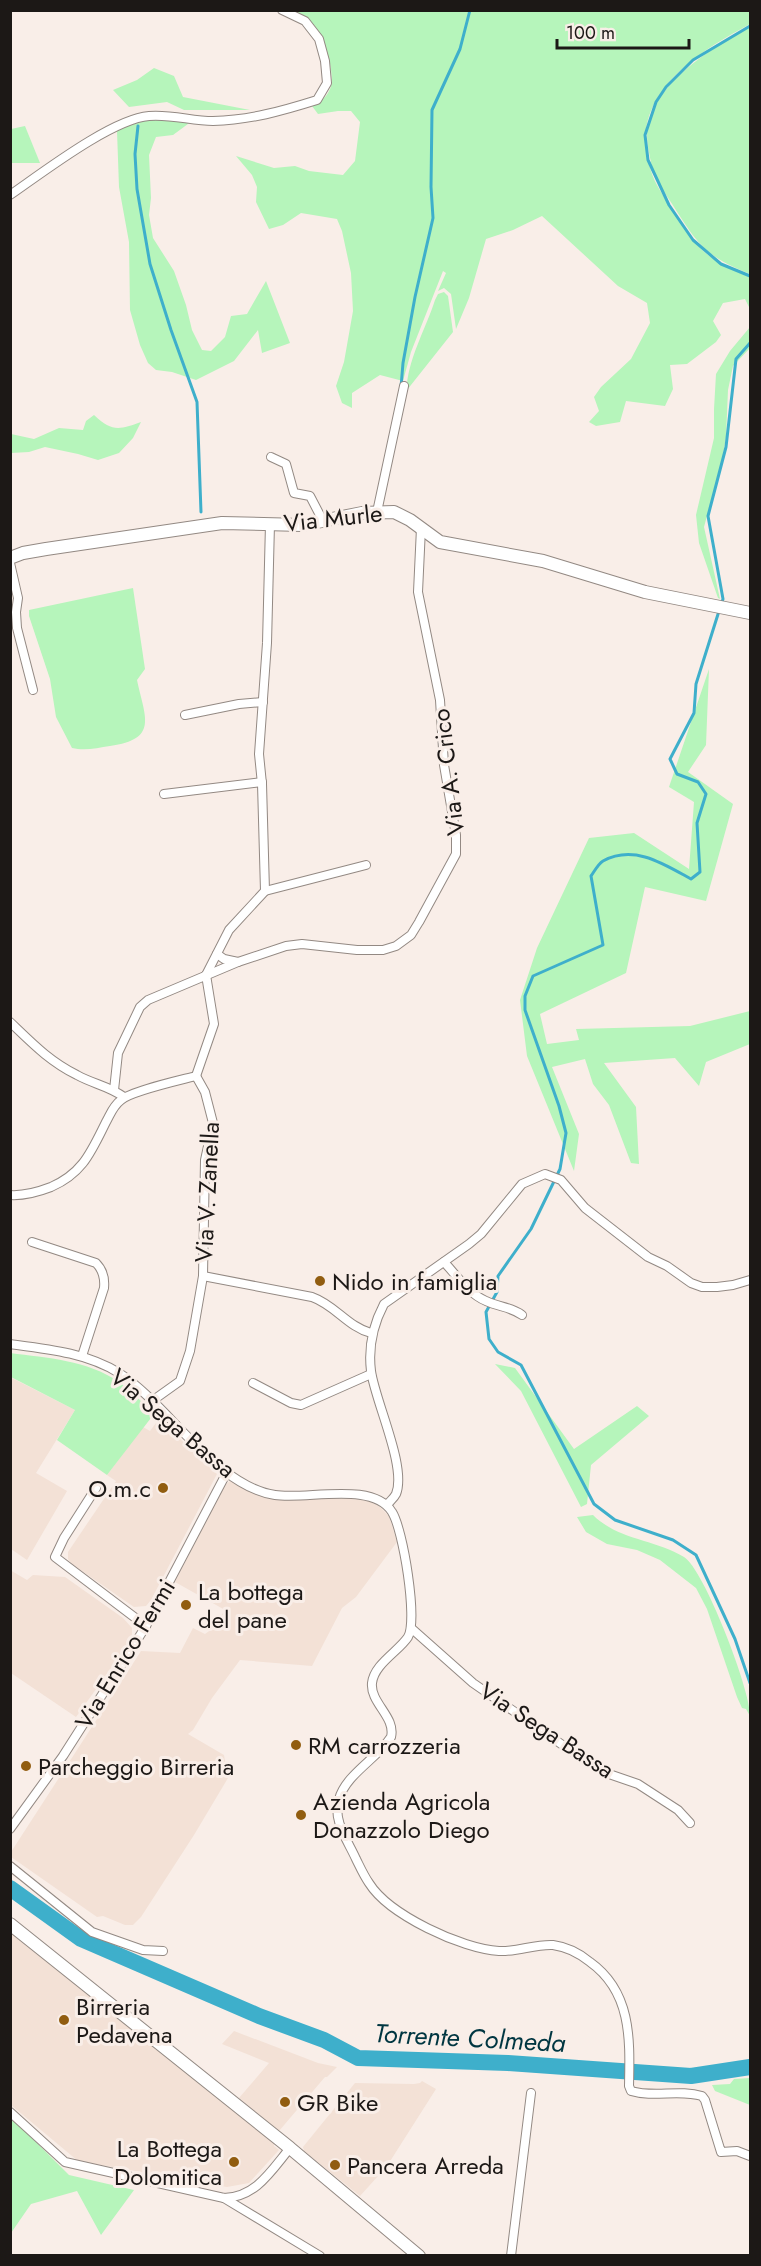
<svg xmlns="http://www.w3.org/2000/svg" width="761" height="2266" font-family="Jost,sans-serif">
  <rect width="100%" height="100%" fill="#f9eee8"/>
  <g fill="#f3e1d6">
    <polygon points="10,1377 75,1410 36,1473 67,1491 27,1560 11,1549"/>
    <polygon points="159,1419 217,1474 151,1600 146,1606 134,1607 72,1564 68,1559 68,1552 116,1481 107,1475 143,1427 150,1431"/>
    <polygon points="232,1479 262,1494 367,1500 380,1507 389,1516 397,1542 356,1597 342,1608 312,1666 240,1660 212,1698 193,1730 188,1734 224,1755 228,1778 194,1835 141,1917 133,1925 125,1925 103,1916 97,1917 11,1857 11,1852 141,1651 180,1653 193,1628 205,1634 212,1629 225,1610 175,1582 224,1486"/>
    <polygon points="10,1570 27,1580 33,1575 65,1577 123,1618 132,1628 132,1639 76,1717 11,1673"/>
    <polygon points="10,1929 274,2143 274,2146 279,2150 249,2183 227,2187 78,2161 11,2105"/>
    <polygon points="234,2031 318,2063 337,2067 327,2077 325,2077 279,2131 239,2098 269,2063 222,2044"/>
    <polygon points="422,2081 436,2089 387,2166 360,2196 304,2151 303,2147 355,2083 414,2084 420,2083"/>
  </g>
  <g fill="#b6f5bb">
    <path d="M 295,11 L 750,11 L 750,24 C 695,54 625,97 651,171 C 655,184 663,195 671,207 C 696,247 704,259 750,277 L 750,309 L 745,299 L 723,303 L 713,321 L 721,335 L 716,342 L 687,364 L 670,365 L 673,389 L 665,406 L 626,401 L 620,422 L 596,426 L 589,422 L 599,411 L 594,397 L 601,387 L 631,359 L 650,323 L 647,303 L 618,286 L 542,216 L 513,230 L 486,239 L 469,298 L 456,329 L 451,294 L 444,288 L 438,291 L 446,273 L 443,271 L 411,352 L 403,381 L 380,375 L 352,393 L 352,408 L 342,403 L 336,386 L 344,362 L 353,311 L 351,273 L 342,231 L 337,219 L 301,213 L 283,225 L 269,229 L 256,202 L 257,187 L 252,175 L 236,156 L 274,168 L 295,166 L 309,171 L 343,175 L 355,161 L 360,122 L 351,111 L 338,111 L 318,114 L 312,106 C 318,103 326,98 329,91 C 337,79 326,44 319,32 C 314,23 304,16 295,11 Z"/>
    <path d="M 750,27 L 750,274 C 707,257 698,245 674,207 C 666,194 656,182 652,167 C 650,157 647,145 647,135 C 648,86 713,47 750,27 Z"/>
    <polygon points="154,68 174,76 183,97 250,110 184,110 167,102 129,107 113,90 137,80"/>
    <polygon points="151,118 192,121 173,135 156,137 149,155 151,198 149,215 153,238 174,271 186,305 192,330 202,350 211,351 225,337 231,316 247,314 266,281 290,343 262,353 258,330 234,361 196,380 172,372 156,370 148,363 140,345 130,310 129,242 119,187 117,131 138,120"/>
    <polygon points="25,126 40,163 11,163 11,129"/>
    <path d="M 444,292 L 448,296 L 453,332 L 407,390 C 406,363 427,326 435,300 L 438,294 Z"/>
    <polygon points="750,327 750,348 733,366 728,390 726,437 722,461 704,527 720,599 718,598 699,543 696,515 714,438 714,409 716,374 730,351"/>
    <path d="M 94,415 C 112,432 119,430 141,422 L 133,438 L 119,453 L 98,460 L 78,454 L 45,447 L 29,452 L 11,453 L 11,434 L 34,439 L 59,428 L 83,430 L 86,421 Z"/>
    <path d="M 133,588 L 145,669 L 137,680 C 145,718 159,739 110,746 C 97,748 85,751 72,748 L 56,717 L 50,679 L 29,616 L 29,610 Z"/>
    <polygon points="709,669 706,745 688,772 733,804 706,901 645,887 626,973 540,1014 547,1044 579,1040 576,1029 690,1026 750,1011 750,1044 706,1062 699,1086 675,1058 604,1063 636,1107 639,1164 631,1163 609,1105 593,1084 585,1059 552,1067 579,1134 574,1171 527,1056 520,1000 537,948 589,838 634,833 689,869 694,802 669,787"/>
    <path d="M 10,1353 C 48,1358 87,1360 119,1382 C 132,1390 142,1403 154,1414 L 107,1475 L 57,1440 L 75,1410 L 11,1377 Z"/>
    <polygon points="495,1364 515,1368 574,1449 637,1406 649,1416 591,1465 587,1504 581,1507 521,1391"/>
    <path d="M 593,1515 C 618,1540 654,1539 684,1557 C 704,1569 751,1691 750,1716 L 746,1709 L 742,1708 L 737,1697 L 707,1609 L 696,1588 L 660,1560 L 637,1550 L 607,1544 L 586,1532 L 577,1517 Z"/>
    <polygon points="750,2078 750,2105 715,2091 712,2085 730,2084 734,2079"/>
    <polygon points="11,2117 69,2175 134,2190 101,2235 77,2191 31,2204 11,2233"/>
  </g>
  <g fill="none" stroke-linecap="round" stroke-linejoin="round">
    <g stroke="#3eafcb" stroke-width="3">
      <polyline points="750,26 693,60 666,87 656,102 645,135 648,160 669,205 693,240 721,264 750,276"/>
      <polyline points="138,126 135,154 137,189 150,264 171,330 197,402 201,512"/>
      <polyline points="401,387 403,363 415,297 433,218 431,187 432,110 460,49 470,10"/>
      <polyline points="721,605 723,599 708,516 726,447 736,359 750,343"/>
      <path d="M 719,611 L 696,684 L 694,713 L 670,759 L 677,774 L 698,782 L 706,794 L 697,823 L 700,872 L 691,879 C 664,864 634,844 603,861 C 598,864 594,872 591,876 L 603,945 L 533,976 L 525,996 L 525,1010 L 559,1106 L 566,1133 L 560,1169 L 531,1229 L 498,1276 L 497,1292 L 486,1312 L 489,1339 L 498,1352 L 521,1365 L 594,1504 L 615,1520 L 673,1540 L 696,1555 L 735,1639 L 750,1683"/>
    </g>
    <polyline stroke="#3eafcb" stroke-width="16" points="10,1888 81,1939 259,2016 324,2040 358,2058 508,2063 691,2076 750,2067"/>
    <g stroke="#938983" stroke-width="10">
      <g id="minor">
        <path d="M 10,195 C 42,173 112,119 149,116 C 171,114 192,121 213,121 C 250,120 282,111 317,100 L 327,83 L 325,61 L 319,39 L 305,21 L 282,10"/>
        <polyline points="271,457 286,464 294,493 310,496 323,521"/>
        <polyline points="377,512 404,386"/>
        <polyline points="10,563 18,598 16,612 17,628 33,690"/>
        <polyline points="185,715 239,704 263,702"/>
        <polyline points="164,794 262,782"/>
        <polyline points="265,891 366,865"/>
        <polyline points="238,962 286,946 302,944 357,950 383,950 396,946 411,935 419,922 456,854 456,835 444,765 440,700 418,592 421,528"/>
        <polyline points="206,975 229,930 265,891 262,784 259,754 267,643 270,524"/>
        <path d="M 10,1022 C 32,1043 49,1061 77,1075 C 93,1084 109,1086 124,1097"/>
        <polyline points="196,1076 214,1024 206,975"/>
        <polyline points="114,1090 118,1053 140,1007 148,1000 238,962 224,959 217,954"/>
        <path d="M 10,1195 C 25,1196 38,1192 51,1187 C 83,1173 91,1152 106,1122 C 111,1113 113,1106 121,1100 C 131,1091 181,1080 196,1076"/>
        <path d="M 32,1242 L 96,1263 C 103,1270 105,1278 104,1288 L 82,1356"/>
        <path d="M 444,1262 C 457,1276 469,1294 486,1301 C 499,1307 511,1307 522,1315"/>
        <path d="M 203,1276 L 312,1297 C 335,1305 348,1327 371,1333"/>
        <path d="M 10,1344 C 48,1349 87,1353 119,1373 C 169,1405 215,1486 275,1495 C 307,1500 373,1481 392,1512 C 403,1529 418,1620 408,1637 C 399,1651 374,1664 372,1683 C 370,1703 396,1717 391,1737 C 377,1759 346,1774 339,1799 C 332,1820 348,1841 356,1859 C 360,1867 364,1876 369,1883 C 389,1915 462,1949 499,1951 C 517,1952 535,1944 553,1945 C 568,1947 579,1953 590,1962 C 632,1992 630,2040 629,2086 L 631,2091 C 654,2098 679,2089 702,2096 L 705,2100 L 721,2152 L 737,2151 L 750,2156"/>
        <polyline points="253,1383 291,1403 301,1405 371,1374"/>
        <polyline points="152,1401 180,1381 190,1351 203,1276 205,1160 213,1123 205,1092 196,1076"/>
        <polyline points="96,1488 64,1538 55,1557 146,1626"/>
        <path d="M 387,1505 C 390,1501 394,1498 396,1494 C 407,1467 375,1401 371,1371 C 368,1347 373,1325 384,1304 L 469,1244 L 481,1234 L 522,1184 L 545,1174 L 561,1180 L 585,1208 L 648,1257 L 667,1266 L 691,1283 L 702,1287 L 717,1287 L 733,1285 L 750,1280"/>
        <polyline points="411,1628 473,1683 577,1755 609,1774 638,1784 678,1810 690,1823"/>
        <polyline points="10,1829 63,1756 146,1626 227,1472"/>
        <polyline points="10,1866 92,1932 143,1950 163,1951"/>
        <path d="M 10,2112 L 65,2162 L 224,2198 C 256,2197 271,2171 290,2148"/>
        <polyline points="224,2198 320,2256"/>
        <polyline points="511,2256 531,2093"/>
      </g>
    </g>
    <g stroke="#938983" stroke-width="14">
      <g id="secondary">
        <polyline points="10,558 23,553 46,549 222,523 302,525 362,513 394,512 410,520 440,542 543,561 645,592 750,613"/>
        <polyline points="10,1924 290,2148 419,2256"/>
      </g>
    </g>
    <use href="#minor" stroke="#fff" stroke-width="8"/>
    <use href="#secondary" stroke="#fff" stroke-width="12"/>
  </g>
  <g fill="#915d10" stroke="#f9eee8" stroke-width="2">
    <circle cx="320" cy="1281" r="6"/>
    <circle cx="163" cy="1488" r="6"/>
    <circle cx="186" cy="1605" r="6"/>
    <circle cx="296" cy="1745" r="6"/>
    <circle cx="26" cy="1766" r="6"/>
    <circle cx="301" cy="1815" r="6"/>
    <circle cx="64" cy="2020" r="6"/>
    <circle cx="285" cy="2102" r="6"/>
    <circle cx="234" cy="2162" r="6"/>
    <circle cx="335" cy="2165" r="6"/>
  </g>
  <g text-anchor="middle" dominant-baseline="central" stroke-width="6" stroke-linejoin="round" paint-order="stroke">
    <g font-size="24" fill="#1c1816" stroke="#f9eee8">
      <text transform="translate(333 518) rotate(-6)">Via Murle</text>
      <text transform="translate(448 772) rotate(-97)">Via A. Crico</text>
      <text transform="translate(207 1192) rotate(-87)">Via V. Zanella</text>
      <text transform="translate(173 1423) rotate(40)">Via Sega Bassa</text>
      <text transform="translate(125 1654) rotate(-59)">Via Enrico Fermi</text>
      <text transform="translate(547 1730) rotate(33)">Via Sega Bassa</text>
    </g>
    <g font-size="24" fill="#1c1816" stroke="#f9eee8" text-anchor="start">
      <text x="332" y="1281">Nido in famiglia</text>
      <text x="151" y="1488" text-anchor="end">O.m.c</text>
      <text x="198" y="1591">La bottega<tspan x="198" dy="28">del pane</tspan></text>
      <text x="308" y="1745">RM carrozzeria</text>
      <text x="38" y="1766">Parcheggio Birreria</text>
      <text x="313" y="1801">Azienda Agricola<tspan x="313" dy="28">Donazzolo Diego</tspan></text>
      <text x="76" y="2006">Birreria<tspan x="76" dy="28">Pedavena</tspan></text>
      <text x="297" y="2102">GR Bike</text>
      <text x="222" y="2148" text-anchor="end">La Bottega<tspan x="222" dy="28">Dolomitica</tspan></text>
      <text x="347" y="2165">Pancera Arreda</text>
    </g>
    <g font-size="26" font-style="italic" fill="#003641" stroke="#f9eee8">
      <text transform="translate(470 2038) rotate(3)">Torrente Colmeda</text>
    </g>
  </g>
  <rect width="761" height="2266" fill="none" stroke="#1c1816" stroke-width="24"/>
  <path d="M557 39v9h132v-9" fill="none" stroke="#1c1816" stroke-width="3"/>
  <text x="566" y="39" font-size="18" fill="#1c1816" stroke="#f9eee8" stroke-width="4.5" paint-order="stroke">100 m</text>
</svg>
